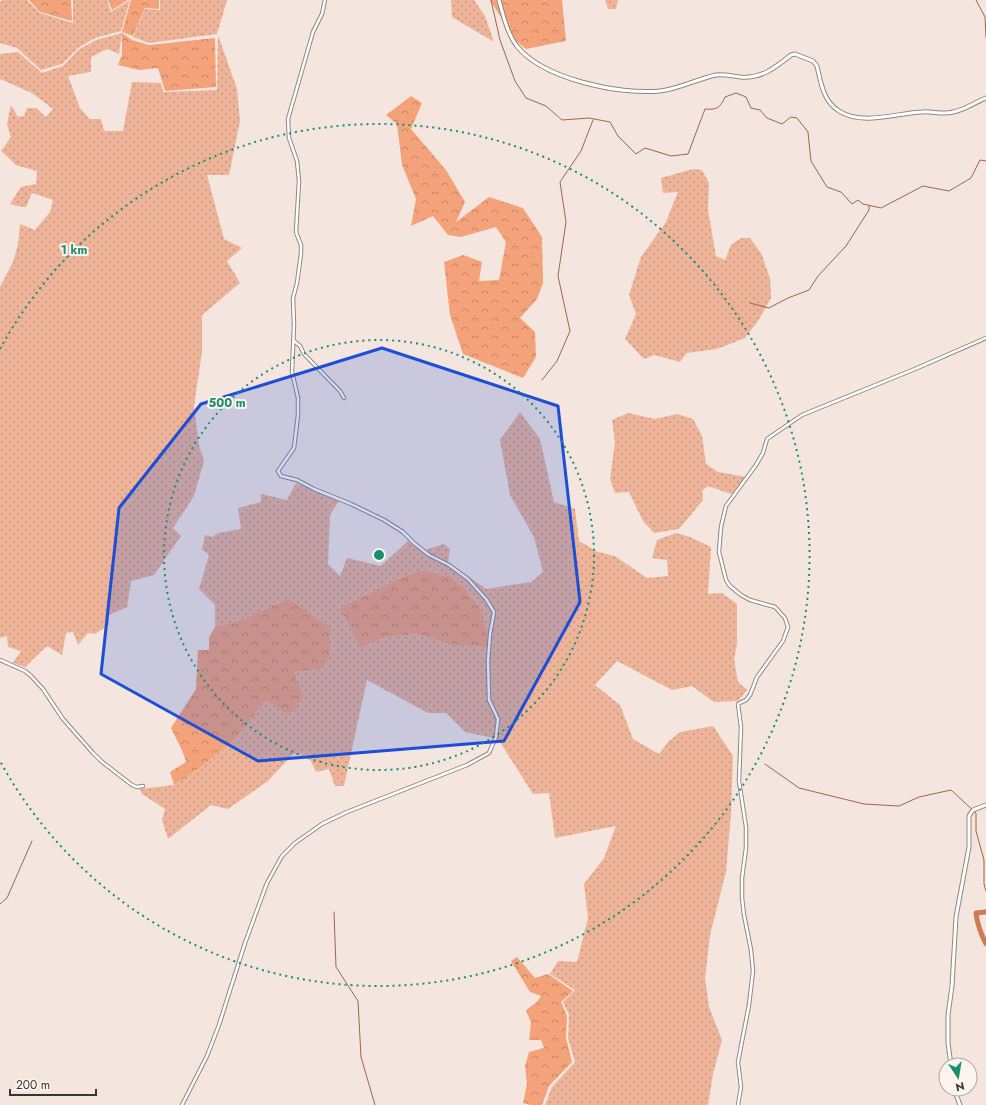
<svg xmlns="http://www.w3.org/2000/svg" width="986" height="1105" font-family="Jost,sans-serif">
  <defs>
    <pattern id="grass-dots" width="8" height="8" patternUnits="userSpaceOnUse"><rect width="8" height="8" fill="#edb499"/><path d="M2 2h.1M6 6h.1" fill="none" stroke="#c1937d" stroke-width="1.8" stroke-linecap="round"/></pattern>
    <pattern id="forest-crowns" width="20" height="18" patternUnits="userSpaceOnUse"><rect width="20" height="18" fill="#f4a27a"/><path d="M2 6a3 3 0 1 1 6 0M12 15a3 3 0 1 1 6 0" fill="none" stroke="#c78565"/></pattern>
  </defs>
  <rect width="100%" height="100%" fill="#f4e6df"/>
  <g fill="url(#grass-dots)" fill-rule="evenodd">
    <polygon points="3,0 27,0 40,13 73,23 73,0 107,0 111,12 130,0 121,31 95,38 78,48 62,64 41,70 17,48 0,43 0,2"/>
    <polygon points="160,0 227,0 217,34 149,43 133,37 145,9 160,10"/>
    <polygon points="451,0 474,0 485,16 494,42 452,17"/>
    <polygon points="605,0 618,0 616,9 608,9"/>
    <polygon points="122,33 119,54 107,49 91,57 91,72 68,76 80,108 90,119 101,119 104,131 123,131 132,82 161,83 163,92 217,90 218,35 237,89 240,121 229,175 207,175 224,239 242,248 227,261 240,283 202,315 202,352 194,406 199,445 204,461 194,496 173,528 181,536 154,575 131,581 127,607 109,615 109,625 95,634 88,633 78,645 73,632 66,633 62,655 47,646 25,667 13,663 21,651 8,647 7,636 0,638 0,287 13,262 18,245 20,224 35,230 50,212 53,200 32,193 26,207 17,206 10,204 21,187 36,184 37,171 16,165 1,151 11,137 7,124 11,105 18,117 24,116 27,108 36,108 46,117 53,109 32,93 0,79 0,54 18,52 42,73 63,66 78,50 96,40"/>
    <polygon points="693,169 702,170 709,183 708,210 716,256 725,260 731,245 741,238 750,238 761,253 770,278 771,298 758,321 745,338 717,349 687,353 680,362 654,355 644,359 625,339 636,314 629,295 641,257 666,222 678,192 663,193 661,178"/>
    <path d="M 520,412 L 540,439 L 554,502 L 575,509 L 579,541 L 598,552 L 615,556 L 647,578 L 668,576 L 667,560 L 652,558 L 657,540 L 676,533 L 690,537 L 711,547 L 708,594 L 722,593 L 737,604 L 737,644 L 734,659 L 738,682 L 747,690 L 738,701 L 714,702 L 692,686 L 672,690 L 617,661 L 595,685 L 620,705 L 633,739 L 659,754 L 668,742 L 680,732 L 713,726 L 733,756 L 731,813 L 726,872 L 710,935 L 705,978 L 709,1007 L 722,1040 L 713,1074 L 708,1105 L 545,1105 L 552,1087 L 575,1062 L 568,1038 L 569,1015 L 563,1002 L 575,990 L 550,974 L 558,961 L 577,962 L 588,918 L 584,884 L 604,858 L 616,826 L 555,838 L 549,793 L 533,794 L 498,739 L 465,732 L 446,713 L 428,713 L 367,680 L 344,786 L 335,786 L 329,769 L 316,772 L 308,755 L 293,754 L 268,781 L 228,809 L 211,805 L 168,839 L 162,820 L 165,809 L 142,794 L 140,789 L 174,785 L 198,769 L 231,743 L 267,700 L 294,673 L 299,671 L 288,599 L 243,619 L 215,627 L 215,605 L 199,589 L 209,555 L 202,549 L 205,535 L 212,537 L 218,533 L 241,529 L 238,508 L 261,502 L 261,494 L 287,500 L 296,483 L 339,501 L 330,515 L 328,564 L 340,576 L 347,558 L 381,566 L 408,541 L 421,551 L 444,544 L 450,549 L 448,562 L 486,589 L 531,582 L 543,572 L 534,537 L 510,495 L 500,440 ZM 424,570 L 448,576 L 448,644 L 418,634 L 385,637 L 361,648 L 403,577 Z"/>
    <polygon points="628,413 655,419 677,414 693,419 702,436 706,464 718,472 746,477 734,495 708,486 702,491 703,500 679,529 654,533 643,521 629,492 615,493 610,479 615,443 612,420"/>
  </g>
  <g fill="url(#forest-crowns)">
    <polygon points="29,0 71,0 72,21 40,12"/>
    <polygon points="108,0 128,0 112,10"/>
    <polygon points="131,0 159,0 159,9 145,8 133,36 122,32"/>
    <polygon points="490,0 562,0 566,41 526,49 516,41"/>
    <polygon points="122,33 132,40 149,45 215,38 216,87 165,91 158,68 139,70 118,65 122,54"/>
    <polygon points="411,96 422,103 411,129 446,170 465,202 456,222 489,197 523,208 542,237 543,283 537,299 520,318 535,332 536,357 523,378 463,354 450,315 444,262 463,255 482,262 479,281 499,280 506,242 496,227 461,237 448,235 433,216 411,226 416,199 402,165 397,124 386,115"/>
    <polygon points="424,570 448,576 464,588 481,610 490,647 448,644 418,634 385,637 361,648 340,608 403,577"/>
    <path d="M 288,599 L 330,627 L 330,654 L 323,668 L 299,671 L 294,673 L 303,697 L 289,715 L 267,700 L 231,743 L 198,769 L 174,785 L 170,772 L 186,762 C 183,750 176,739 171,728 L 196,689 L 198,650 L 209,650 L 209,637 L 215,627 L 243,619 Z"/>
    <polygon points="517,957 535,978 548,974 573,991 561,1002 567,1016 566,1038 572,1062 549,1086 542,1105 530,1105 523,1103 527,1084 525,1066 529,1052 544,1048 541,1040 529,1040 531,1023 526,1010 537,1002 541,996 530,992 511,961"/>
  </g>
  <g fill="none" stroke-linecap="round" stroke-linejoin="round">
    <g stroke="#9f664a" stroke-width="1">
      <path d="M 491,0 L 500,40 L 515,81 L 526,98 L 546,106 L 562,120 L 589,118 L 610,122 L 618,136 L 636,154 L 645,148 L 671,156 L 688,154 L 705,109 C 717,110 720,108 725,97 L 736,93 L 746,97 L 751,108 L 760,110 L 767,118 L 782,124 L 791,117 L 797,118 L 808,132 L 811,161 L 827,187 L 841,192 L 852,204 L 858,200 L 863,204 L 881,208 L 923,186 L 949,191 L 971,178 L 980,160 L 986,161"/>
      <polyline points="976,0 985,17 986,37"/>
      <polyline points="750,303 769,308 788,298 809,290 818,276 846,246 869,210 869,206"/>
      <polyline points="542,380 557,361 570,331 558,276 566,222 560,182 581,151 593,120"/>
      <polyline points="765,764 799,788 864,804 899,806 919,797 951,790 976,813 976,831 984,860 984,884 986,891"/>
      <polyline points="0,904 7,898 32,841"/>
      <polyline points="334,912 336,967 358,1001 361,1057 375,1105"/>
    </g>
    <path stroke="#cb7c55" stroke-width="5" d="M 986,912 L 976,913 C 977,922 982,936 986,944"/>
    <g stroke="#938681" stroke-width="4.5">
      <g id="minor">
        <polyline points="294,341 300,346 304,354 340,391 344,398"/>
        <polyline points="0,660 25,671 31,676 43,689 63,719 93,753 101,761 132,785 137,787 143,786"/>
        <polyline points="182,1105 207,1056 219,1025 245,943 267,883 282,856 295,843 322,824 347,812 467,765 489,753 496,737 498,719 489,700 488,661 490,634 494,612 486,599 468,579 449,565 429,555 415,544 403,532 384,520 351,504 314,489 297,480 281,476 278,471 294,448 298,415 298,398 292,372 294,325 293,298 297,283 301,254 301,245 296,232 299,181 297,161 289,138 288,119 313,32 322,14 325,0"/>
        <polyline points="738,1105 741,1087 738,1062 749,1005 753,971 751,950 744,915 742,898 742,878 746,848 746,827 739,781 741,727 738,704 746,700 750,695 757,677 783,641 788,627 785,618 775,607 750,600 741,595 730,586 726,580 719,552 721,527 726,506 756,465 763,453 767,439 802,415 915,369 986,338"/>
      </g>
    </g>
    <g stroke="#938681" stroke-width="5">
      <g id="tertiary">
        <path d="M 499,0 C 503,15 507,32 516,45 C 542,79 619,95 660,91 C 679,89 697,79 716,75 C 724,74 732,76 740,77 C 761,79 775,68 791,55 L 795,54 L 813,61 L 817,66 C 821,83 823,101 839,111 C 862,126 897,113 922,112 C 932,111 943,115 953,112 C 965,110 975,102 986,98"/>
        <polyline points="951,1065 948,1043 948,1015 952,986 956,917 969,847 969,816 973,810 986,805"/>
        <polyline points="954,1089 960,1105"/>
      </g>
    </g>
    <use href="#minor" stroke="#fff" stroke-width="2.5"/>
    <use href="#tertiary" stroke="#fff" stroke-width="3"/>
  </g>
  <path fill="#1d4ed8" fill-opacity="0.2" stroke="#1d4ed8" stroke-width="3" stroke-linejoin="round" d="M 382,348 L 558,406 L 580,602 L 504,741 L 258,761 L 101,674 L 119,508 L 201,404 Z"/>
  <g fill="none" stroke="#1b8e70" stroke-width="2" stroke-dasharray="2 4">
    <circle cx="379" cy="555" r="215"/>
    <path d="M0 349A431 431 0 1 1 0 761"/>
  </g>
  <circle cx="379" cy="555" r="6" fill="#1b8e70" stroke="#fff4ee" stroke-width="2"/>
  <g font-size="12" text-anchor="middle" font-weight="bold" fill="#1b8e70" stroke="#fff4ee" stroke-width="4" stroke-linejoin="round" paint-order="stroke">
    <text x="74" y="254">1 km</text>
    <text x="227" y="407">500 m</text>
  </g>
  <g transform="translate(958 1077) rotate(168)"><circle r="19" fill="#fff4ee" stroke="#b0a7a2"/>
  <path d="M0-3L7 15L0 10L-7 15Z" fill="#1b8e70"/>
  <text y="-6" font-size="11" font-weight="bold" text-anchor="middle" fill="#393431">N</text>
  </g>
  <path d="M10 1089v6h86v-6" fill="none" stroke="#393431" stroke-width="2"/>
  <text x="16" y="1089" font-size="12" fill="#393431" stroke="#fff4ee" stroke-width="3" paint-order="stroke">200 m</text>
</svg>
